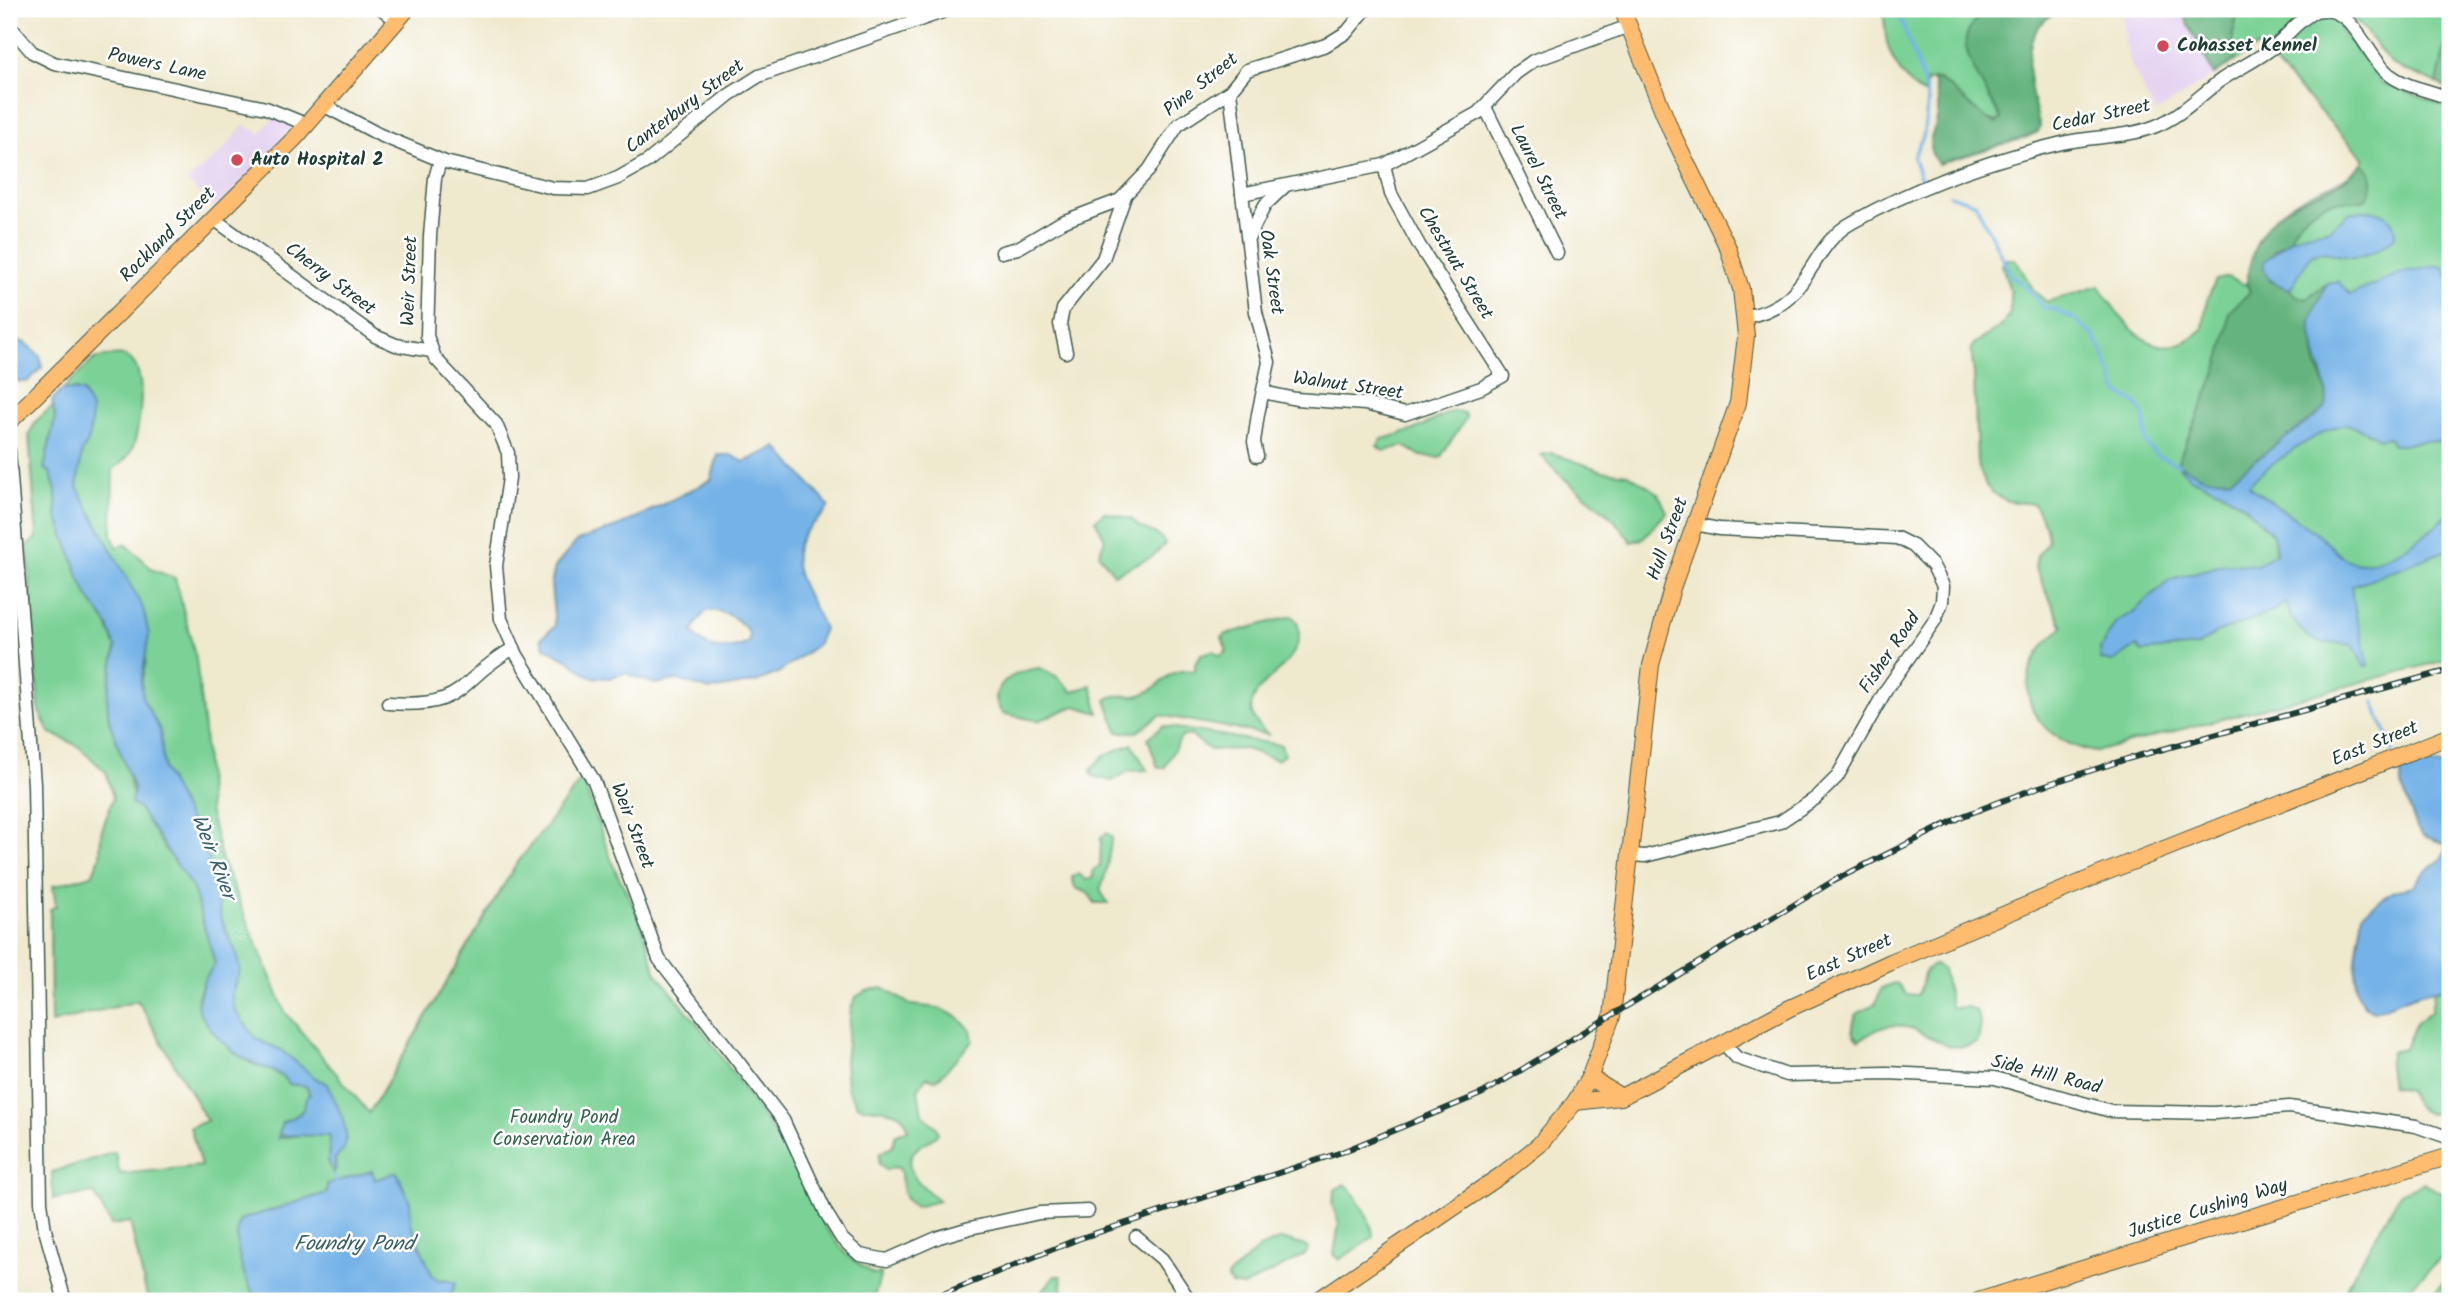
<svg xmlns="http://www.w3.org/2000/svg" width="2459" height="1310" font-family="Kalam,sans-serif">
  <rect width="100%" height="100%" fill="#fff"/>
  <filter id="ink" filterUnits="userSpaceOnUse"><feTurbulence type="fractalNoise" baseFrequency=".0143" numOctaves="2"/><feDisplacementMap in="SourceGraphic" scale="14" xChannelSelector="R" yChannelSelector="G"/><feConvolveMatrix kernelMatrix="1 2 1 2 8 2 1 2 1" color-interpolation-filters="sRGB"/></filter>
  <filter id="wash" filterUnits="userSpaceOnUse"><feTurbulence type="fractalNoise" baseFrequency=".00686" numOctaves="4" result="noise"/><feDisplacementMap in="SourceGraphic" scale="28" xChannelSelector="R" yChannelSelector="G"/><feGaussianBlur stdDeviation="1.57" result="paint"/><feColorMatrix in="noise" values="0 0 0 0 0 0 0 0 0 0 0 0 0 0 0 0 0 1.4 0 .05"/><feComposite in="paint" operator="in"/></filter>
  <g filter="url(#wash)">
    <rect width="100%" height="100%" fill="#efe9ce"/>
    <g fill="#e5d3f1">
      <polygon points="2130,9 2181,9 2214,75 2155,113 2131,64 2125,43 2123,12"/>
      <polygon points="275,115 297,124 216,208 187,181 223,150 244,125 260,134"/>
    </g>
    <g fill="#7cd296" stroke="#4e8865" stroke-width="2">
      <path d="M 1882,9 L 1981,9 L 1978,21 L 1968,30 L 1983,86 L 2001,119 L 1998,122 L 1983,118 L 1940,80 L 1927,81 L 1924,94 C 1908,89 1890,58 1887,42 C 1884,30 1886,20 1882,9 Z"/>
      <path d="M 2181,9 L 2450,9 L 2450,89 L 2391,64 L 2357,21 L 2339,29 L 2382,83 L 2450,108 L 2450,659 L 2095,752 C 2024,738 2003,673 2063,627 L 2035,567 L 2037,556 L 2048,541 L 2046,527 L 2034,504 L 2007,501 L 1993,493 L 1986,486 L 1977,463 L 1974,373 L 1971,351 L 1974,344 L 2001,326 L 2010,313 L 2010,291 L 2002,265 L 2005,259 L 2015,259 L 2035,292 L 2047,302 L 2099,286 C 2124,324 2156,372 2203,329 L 2207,300 L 2216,280 L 2227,277 L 2246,285 C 2254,236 2270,212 2317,191 C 2338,182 2351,178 2365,159 L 2258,46 L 2214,75 Z"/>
      <path d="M 108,356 C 113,356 120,355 125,356 C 150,366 140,430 132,449 C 128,458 121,464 113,469 L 112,536 L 117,547 L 126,544 L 153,570 L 175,578 L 196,659 L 204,730 L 209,810 L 222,861 L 285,1012 L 369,1113 L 515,866 L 582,779 L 614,867 L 638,915 L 657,974 L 705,1033 L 800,1170 L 825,1227 L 848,1256 L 874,1275 L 881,1273 L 874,1298 L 867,1301 L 449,1301 L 448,1279 L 439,1280 L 432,1275 L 410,1224 L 410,1203 L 397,1173 L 374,1180 L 372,1171 L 327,1193 L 240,1220 C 242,1236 243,1285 255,1295 C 261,1300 269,1296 276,1294 L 281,1301 L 148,1301 L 130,1222 L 111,1225 L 94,1193 L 53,1199 L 52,1172 L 115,1152 L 120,1174 L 201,1166 L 190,1127 L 207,1121 L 138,1001 L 51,1023 L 50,909 L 56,906 L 53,886 L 92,875 L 100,857 L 101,833 L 113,798 L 106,772 L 78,746 L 49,732 L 39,711 L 27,546 L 37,538 L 29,435 L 36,421 L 53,406 L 55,417 L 46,460 L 56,491 L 57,516 L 88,597 L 107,624 L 116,648 L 109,685 L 133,797 L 167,852 L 178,863 L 193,889 L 215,963 C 210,975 201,983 198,997 C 194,1018 233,1054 251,1063 C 267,1070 278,1070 289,1084 L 306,1085 L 310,1091 L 300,1115 L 282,1122 L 278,1138 L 319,1133 L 330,1136 L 336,1170 L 335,1158 L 343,1121 L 327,1084 L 315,1078 L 281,1050 L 256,1039 L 235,1011 L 231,993 L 236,982 L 237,955 L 221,919 L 208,857 L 164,770 L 160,730 L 143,699 L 141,683 L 146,662 L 106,544 L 77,487 L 82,451 L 88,442 L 91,422 L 77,390 L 63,389 L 94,359 Z"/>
      <polygon points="1452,411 1464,413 1466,418 1440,458 1421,456 1404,446 1383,451 1377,446 1382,439 1412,431"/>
      <path d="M 1552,453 L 1603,471 L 1628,474 L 1658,493 L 1667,512 L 1642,539 L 1631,542 C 1607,503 1569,490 1541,455 Z"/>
      <path d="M 1104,512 L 1132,519 C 1141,533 1159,529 1165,544 L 1152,557 L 1114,574 L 1099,554 L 1105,539 L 1095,520 Z"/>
      <path d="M 1292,616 C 1298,621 1299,627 1299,635 C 1298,676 1216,693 1269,735 L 1160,715 L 1137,732 L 1118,732 L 1106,700 C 1115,692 1128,698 1140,695 C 1164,689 1163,667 1195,671 L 1195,664 L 1201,654 L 1213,651 L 1220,656 L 1227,651 L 1222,637 L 1224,635 Z"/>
      <path d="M 1040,668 L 1056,676 L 1073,692 L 1091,685 L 1099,713 L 1075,706 L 1038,721 L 1002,713 C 983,686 1016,670 1040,668 Z"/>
      <polygon points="1163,726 1281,745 1284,755 1277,760 1245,749 1210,750 1191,735 1181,737 1164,768 1158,768 1148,738"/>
      <polygon points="1132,744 1147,770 1129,771 1112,781 1092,776 1091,770 1104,755"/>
      <path d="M 1107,833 L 1112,837 C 1108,856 1108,873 1100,890 L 1108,903 L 1095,903 L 1088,893 L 1075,888 L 1072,877 L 1079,874 L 1086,880 L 1093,878 L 1093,870 L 1100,866 L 1101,837 Z"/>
      <path d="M 1934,965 L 1943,969 L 1951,1008 L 1968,1007 L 1977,1012 L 1981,1024 L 1978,1042 C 1943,1060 1923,1021 1889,1026 C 1878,1027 1869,1035 1859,1040 C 1851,1033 1852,1023 1857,1014 L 1876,1003 L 1881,988 L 1896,983 L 1906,994 L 1917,995 C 1926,983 1918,971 1934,965 Z"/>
      <path d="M 2450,986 L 2450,1105 L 2443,1113 C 2423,1117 2414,1107 2408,1090 L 2391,1087 L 2388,1065 L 2391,1051 L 2405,1048 L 2416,1023 L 2431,1011 L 2434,991 Z"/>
      <path d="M 883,988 L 911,1005 L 939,1008 L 958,1017 L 971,1030 L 973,1041 C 963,1050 943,1077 935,1080 L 926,1077 L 918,1090 L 922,1114 L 936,1127 L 938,1133 C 934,1140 926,1141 920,1146 C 893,1167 925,1188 939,1201 L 915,1207 C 898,1196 904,1185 900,1169 L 895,1167 L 886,1170 L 879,1164 L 880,1153 L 892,1147 L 896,1134 L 908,1130 C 906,1104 873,1112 857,1105 L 847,1088 L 845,1061 L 851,1008 L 856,997 L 866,991 Z"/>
      <polygon points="2423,1183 2450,1197 2450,1250 2395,1301 2342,1301 2348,1284 2401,1192"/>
      <path d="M 1345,1184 C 1354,1190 1374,1225 1373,1237 L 1339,1260 L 1334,1254 L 1339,1224 L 1332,1204 L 1335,1190 Z"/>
      <polygon points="1281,1239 1305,1246 1308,1249 1306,1254 1243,1287 1231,1285 1227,1277 1259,1248"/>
      <polygon points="1055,1276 1061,1276 1064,1301 1044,1301 1041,1292"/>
      <polygon points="2450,1276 2450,1301 2425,1301"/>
    </g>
    <g fill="#65b47f" stroke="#42785a" stroke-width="2">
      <path d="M 1981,9 L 2066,9 C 2012,25 2029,85 2040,127 L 2038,132 L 2027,137 L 1938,164 C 1921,141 1936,136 1938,112 C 1940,101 1935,89 1933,79 C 1952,82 1973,114 1995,123 L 2001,119 C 1992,98 1963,61 1966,38 C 1968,27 1978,20 1981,9 Z"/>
      <polygon points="2181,9 2239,9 2233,34 2235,60 2214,75"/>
      <polygon points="2450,22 2450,89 2437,83"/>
      <path d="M 2362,163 C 2375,172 2375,188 2365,199 C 2357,202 2351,201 2342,201 C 2319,201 2297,218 2290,239 L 2273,251 L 2270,281 L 2290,289 L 2299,298 L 2307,298 L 2327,283 C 2318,303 2312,332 2314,354 C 2316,373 2332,389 2325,409 L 2230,479 L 2205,478 L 2177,464 C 2196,414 2226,367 2229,312 L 2250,292 C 2245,283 2248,270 2251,260 C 2271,187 2328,207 2362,163 Z"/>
    </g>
    <g fill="#74b2e7" stroke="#4a788e" stroke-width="2" fill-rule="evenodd">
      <path d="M 2369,210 C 2385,212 2396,219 2395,236 C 2387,247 2363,258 2350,257 C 2336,257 2324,248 2311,255 L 2290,289 C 2275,285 2261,278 2264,261 L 2290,239 L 2306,233 L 2329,230 L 2348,213 Z"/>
      <path d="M 2436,266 L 2444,267 L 2450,281 L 2450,439 C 2441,444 2437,441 2428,441 C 2417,440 2405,446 2393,445 L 2388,437 L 2379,439 C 2369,433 2356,425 2344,425 C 2326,426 2258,471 2249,486 L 2320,536 L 2341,556 L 2354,563 C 2388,566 2427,534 2450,513 L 2450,549 L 2352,586 L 2352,599 L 2369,666 L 2364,666 L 2353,645 C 2320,641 2313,649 2291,617 C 2287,611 2290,607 2286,602 L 2275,610 L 2217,633 L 2197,646 L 2142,652 L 2137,646 L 2113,662 L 2101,660 L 2100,649 L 2115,623 L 2133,612 L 2169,580 L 2225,564 L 2257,565 L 2276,553 L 2273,535 L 2245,506 L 2219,490 L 2190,478 L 2177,464 L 2205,478 L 2230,479 L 2325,409 C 2334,387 2308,350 2311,323 C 2313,310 2322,295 2327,283 L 2338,281 L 2350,295 L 2401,273 Z"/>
      <polygon points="9,338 25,343 40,356 42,368 27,382 9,381"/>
      <path d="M 63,389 L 83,392 L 91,409 L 91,422 L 88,442 L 82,451 L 77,487 L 143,608 L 149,635 L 141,683 L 143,699 L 160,730 L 164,770 L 208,857 L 221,920 L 237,955 L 240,970 L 231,993 L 235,1010 L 256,1039 L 281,1050 L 315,1078 L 327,1084 C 336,1103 360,1144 335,1158 L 334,1175 L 328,1161 L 330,1136 L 283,1135 L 278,1139 L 282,1122 C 296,1116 304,1115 306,1098 L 310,1095 L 306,1086 L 289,1084 C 278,1069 266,1070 251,1062 C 229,1052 205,1027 197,1006 L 203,982 L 215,963 L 193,889 L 139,809 L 131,803 L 134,790 L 109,721 L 107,699 L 116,647 L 107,624 L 88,597 L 80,579 L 57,516 L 56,491 L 50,472 L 44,469 L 55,417 L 52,400 Z"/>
      <path d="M 777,447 L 829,506 C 823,518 810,524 803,535 C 781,567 814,600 824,629 L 817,645 L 778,673 L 756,682 L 710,690 L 678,680 L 655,684 L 625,673 L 609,678 L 590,677 L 569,660 L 546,648 L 541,638 L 555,626 L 551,585 L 555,567 L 577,541 L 622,525 L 711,480 L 718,455 L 731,455 L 744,462 ZM 706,611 C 724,609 742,620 750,635 L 748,643 C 731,652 703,651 693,632 L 697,622 Z"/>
      <path d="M 2409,762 L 2450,767 L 2450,986 L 2417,994 L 2374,1011 C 2342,1001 2360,938 2363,913 L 2393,891 L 2414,887 C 2422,866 2446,865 2447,845 L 2424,836 L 2417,828 L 2401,784 L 2401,768 Z"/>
      <path d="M 372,1171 L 375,1180 L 397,1172 L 410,1203 L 411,1224 L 432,1275 L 439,1280 L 456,1282 L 449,1301 L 281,1301 L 276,1294 L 262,1298 L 255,1295 C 242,1276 232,1242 240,1220 L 327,1193 L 327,1184 Z"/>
    </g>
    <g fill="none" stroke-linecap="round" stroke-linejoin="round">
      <g stroke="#74b2e7" stroke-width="3.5">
        <polyline points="1897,9 1923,80 1928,102 1923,137 1913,157 1922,182"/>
        <polyline points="1950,195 1976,204 2011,276 2024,285 2043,308 2052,309 2074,319 2092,334 2103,353 2117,392 2137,404 2144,417 2146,444 2156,455 2179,465"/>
        <polyline points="2374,702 2392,751"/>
        <polyline points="334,1175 337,1183"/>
      </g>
    </g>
  </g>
  <g filter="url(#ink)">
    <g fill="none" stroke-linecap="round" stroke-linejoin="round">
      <g stroke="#3e574b" stroke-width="15">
        <g id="minor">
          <polyline points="382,9 397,21"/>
          <polyline points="9,25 32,52 54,63 266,108 308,125"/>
          <polyline points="1230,91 1256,312 1269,362 1258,414 1254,442 1257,456"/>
          <polyline points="325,106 380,135 445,162 553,188 588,189 618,178 648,161 729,95 759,76 951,9"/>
          <polyline points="1485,107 1557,253"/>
          <polyline points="440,161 435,178 430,236 427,336 435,358 496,424 508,453 509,478 496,566 501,619 517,655 594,781 659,959 783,1120 826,1213 842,1239 860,1255 887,1260 939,1237 970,1228 1039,1213 1088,1211"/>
          <polyline points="1242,194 1384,165 1478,113 1516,73 1533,61 1629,26"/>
          <polyline points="214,219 375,336 396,345 431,351"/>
          <polyline points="1248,238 1265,205 1285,186"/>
          <polyline points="1002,252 1018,248 1062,222 1120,200 1149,170 1178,125 1230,91 1247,70 1326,45 1347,32 1366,9"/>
          <path d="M 1745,317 C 1815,304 1805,248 1853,222 C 1917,186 1991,160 2062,143 C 2093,136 2126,138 2156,126 C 2182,115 2199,96 2221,80 C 2237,69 2255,61 2271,49 C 2286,38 2298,19 2316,11 C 2353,2 2366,57 2390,75 C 2407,88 2431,90 2450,99"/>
          <polyline points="1066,352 1060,324 1063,309 1103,259 1125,196"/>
          <polyline points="1263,392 1296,399 1365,404 1405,414 1481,388 1503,376 1419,245 1391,194 1384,165"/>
          <polyline points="9,451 34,784 41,1202 45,1230 65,1301"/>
          <path d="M 388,703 C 469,709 456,680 514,648"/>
          <polyline points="1630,855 1645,856 1780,822 1816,798 1837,777 1886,690 1935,620 1942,602 1943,586 1933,566 1913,546 1897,538 1719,529 1695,524"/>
          <polyline points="1723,1043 1737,1058 1787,1075 1887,1073 1995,1078 2111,1111 2214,1113 2289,1107 2416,1126 2450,1138"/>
          <polyline points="1136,1237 1162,1259 1190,1301"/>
        </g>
      </g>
      <g stroke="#3e574b" stroke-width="18">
        <g id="major">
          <polyline points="9,422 296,137 407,9"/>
          <polyline points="1589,1077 1621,1097"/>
          <polyline points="1575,1102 1621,1097 1790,1008 1891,962 2101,874 2450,736"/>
          <polyline points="1317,1301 1503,1174 1539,1145 1575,1102 1590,1076 1612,1016 1651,665 1672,588 1738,403 1746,336 1741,289 1728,248 1671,131 1622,9"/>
          <polyline points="1978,1301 2450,1156"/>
        </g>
      </g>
      <use href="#minor" stroke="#fff" stroke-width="12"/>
      <use href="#major" stroke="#fdbc70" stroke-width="16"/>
      <g stroke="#1f3d34" stroke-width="6">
        <polyline id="rail" points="926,1301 1078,1239 1342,1152 1483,1093 1835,880 1963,816 2036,788 2127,759 2450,670"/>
      </g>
      <use href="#rail" stroke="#fff" stroke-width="3.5" stroke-dasharray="10" stroke-linecap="butt"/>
    </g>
  </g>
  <g fill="#d1495b" stroke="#fff" stroke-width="2.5">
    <circle cx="2163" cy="46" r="7"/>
    <circle cx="237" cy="160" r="7"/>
  </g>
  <g text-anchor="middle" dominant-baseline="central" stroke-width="5" stroke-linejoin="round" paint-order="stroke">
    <g font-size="19" font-weight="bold" fill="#1f3d34" stroke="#fff" text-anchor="start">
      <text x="2177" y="46">Cohasset Kennel</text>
      <text x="251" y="160">Auto Hospital 2</text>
    </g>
    <g font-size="19" fill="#1f3d34" stroke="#fff">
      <text transform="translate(157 65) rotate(12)">Powers Lane</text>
      <text transform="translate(1201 85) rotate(-39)">Pine Street</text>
      <text transform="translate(685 107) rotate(-37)">Canterbury Street</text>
      <text transform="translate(2101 116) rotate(-12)">Cedar Street</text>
      <text transform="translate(1538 172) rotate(63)">Laurel Street</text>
      <text transform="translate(168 235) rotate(-45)">Rockland Street</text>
      <text transform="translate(1455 263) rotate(59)">Chestnut Street</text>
      <text transform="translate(1271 272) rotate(82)">Oak Street</text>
      <text transform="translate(330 279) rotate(37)">Cherry Street</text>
      <text transform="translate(410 281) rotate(-88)">Weir Street</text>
      <text transform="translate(1348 386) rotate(8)">Walnut Street</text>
      <text transform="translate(1668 539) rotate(-70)">Hull Street</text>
      <text transform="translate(1890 653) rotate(-56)">Fisher Road</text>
      <text transform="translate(2375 744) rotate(-22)">East Street</text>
      <text transform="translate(632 826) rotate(69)">Weir Street</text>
      <text transform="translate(1849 958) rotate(-24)">East Street</text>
      <text transform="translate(2046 1075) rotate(14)">Side Hill Road</text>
      <text transform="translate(2208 1209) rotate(-17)">Justice Cushing Way</text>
    </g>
    <g font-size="19" fill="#36624c" stroke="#fff">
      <text x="564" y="1118">Foundry Pond<tspan x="564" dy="22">Conservation Area</tspan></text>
    </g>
    <g font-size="21" font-style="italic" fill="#39606a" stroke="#fff">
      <text transform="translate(213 857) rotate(69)">Weir River</text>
      <text x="354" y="1244">Foundry Pond</text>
    </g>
  </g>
  <rect width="2459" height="1310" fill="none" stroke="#fff" stroke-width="35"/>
</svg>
